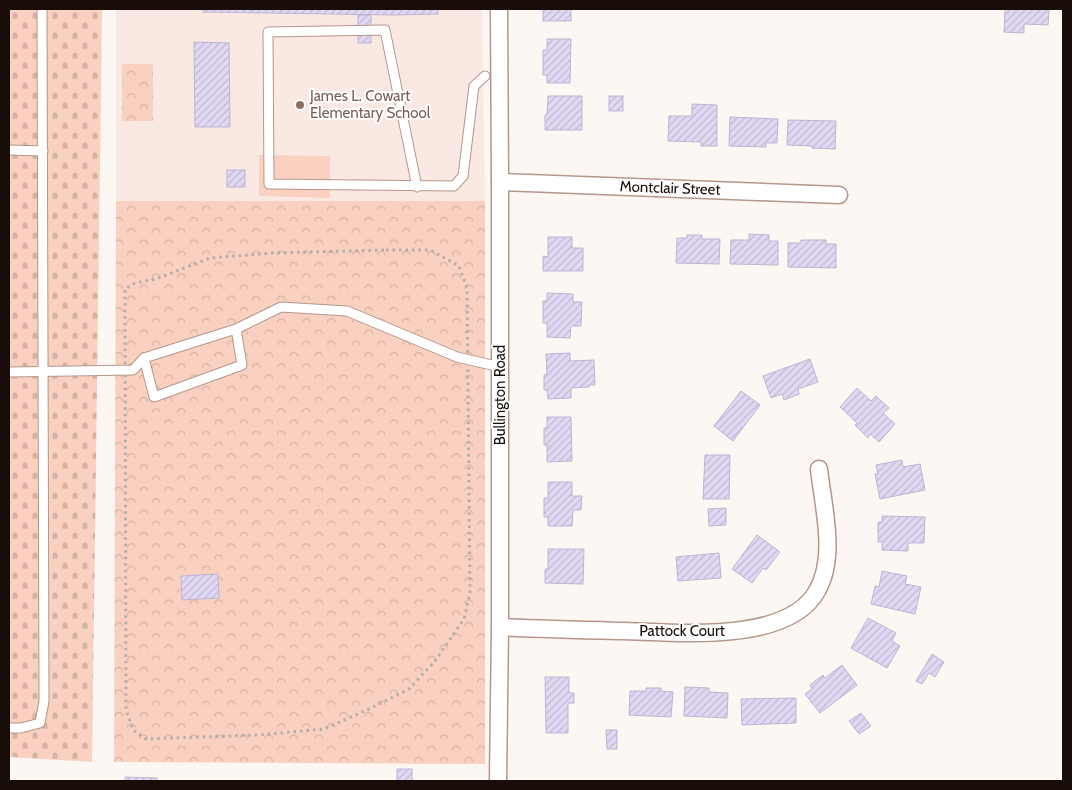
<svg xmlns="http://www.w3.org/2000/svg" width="1072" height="790" font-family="Cabin,sans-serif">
  <defs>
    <pattern id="forest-crowns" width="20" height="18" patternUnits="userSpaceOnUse" patternTransform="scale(1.25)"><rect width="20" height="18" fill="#fad1c0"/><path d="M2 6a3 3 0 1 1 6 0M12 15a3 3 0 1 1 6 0" fill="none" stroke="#d6b2a4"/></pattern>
    <pattern id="cemetery-stones" width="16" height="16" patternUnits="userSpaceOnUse" patternTransform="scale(1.25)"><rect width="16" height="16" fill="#fad1c0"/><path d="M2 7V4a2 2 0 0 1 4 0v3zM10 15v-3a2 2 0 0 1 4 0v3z" fill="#d6b2a4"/></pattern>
    <pattern id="building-hatch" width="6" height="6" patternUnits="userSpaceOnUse" patternTransform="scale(1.25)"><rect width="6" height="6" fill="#e1d9f4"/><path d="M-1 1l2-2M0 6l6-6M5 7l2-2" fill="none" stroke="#c0b9d0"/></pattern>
  </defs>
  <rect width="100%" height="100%" fill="#fdf7f4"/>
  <polygon fill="#fae9e3" points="116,9 482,9 485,201 116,201"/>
  <polygon fill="#fad1c0" points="259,155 330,156 330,198 259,196"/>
  <g fill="url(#forest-crowns)">
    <rect x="122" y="64" width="31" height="57"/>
    <polygon points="116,201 485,201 485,764 114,762"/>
  </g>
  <polygon fill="url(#cemetery-stones)" points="9,9 102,9 92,762 9,757"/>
  <g fill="url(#building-hatch)" stroke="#bdb4d1">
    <polygon points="203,9 438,9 438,14 393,15 203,12"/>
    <rect x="543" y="9" width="28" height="12"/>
    <polygon points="1005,9 1049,9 1048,25 1024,24 1024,33 1004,32"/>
    <rect x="358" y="15" width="13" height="28"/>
    <polygon points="547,39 571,39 570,83 547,83 547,75 543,75 543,50 547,50"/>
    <polygon points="194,42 229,43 230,127 195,127"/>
    <polygon points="548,96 582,96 582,130 545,130 545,115 547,115"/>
    <rect x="609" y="96" width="14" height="15"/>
    <polygon points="692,104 717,105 717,146 701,146 701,142 668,141 669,116 692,116"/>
    <polygon points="730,117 778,119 777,143 766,143 766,147 729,146"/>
    <polygon points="788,120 836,121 835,149 812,148 812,146 787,145"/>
    <rect x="227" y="170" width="18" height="17"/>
    <polygon points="749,234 769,235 769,241 778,241 778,265 730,264 731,240 749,240"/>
    <polygon points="687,235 702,235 702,239 720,239 719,264 676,263 677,238 687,238"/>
    <polygon points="548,237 572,237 572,248 583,248 583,271 543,271 543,256 548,257"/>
    <polygon points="801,240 826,240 826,244 836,244 836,268 788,267 788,243 801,243"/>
    <polygon points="547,293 573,294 573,302 582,302 581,326 571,326 570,338 547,337 547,323 543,323 543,301 547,301"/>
    <polygon points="570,353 570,361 594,360 595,385 589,385 589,387 571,388 571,398 548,399 547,390 544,390 544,375 547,374 546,354"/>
    <polygon points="810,359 818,382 798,389 799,394 784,400 782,394 771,398 763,376"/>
    <polygon points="857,388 871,401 876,396 889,408 883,413 895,424 879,442 870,434 868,438 855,425 857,423 840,407"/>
    <polygon points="741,391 760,405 733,441 714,426"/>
    <polygon points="547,417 571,417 572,461 547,462 547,445 544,445 544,428 547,428"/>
    <polygon points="705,455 730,455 729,499 703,499"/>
    <polygon points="902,460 903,467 920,464 925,490 880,499 875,474 878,474 876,465"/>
    <polygon points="548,482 572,482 572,496 582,496 581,510 573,510 572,526 548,526 548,517 544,517 544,498 548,498"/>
    <polygon points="726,508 726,525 709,526 708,509"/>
    <polygon points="882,516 925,517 924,543 908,543 908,551 882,550 882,542 878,542 878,522 882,522"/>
    <polygon points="757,535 780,552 766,570 763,568 752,583 732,569"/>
    <polygon points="548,549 584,549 583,584 545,583 545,569 548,569"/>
    <polygon points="719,553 721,578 678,581 676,557"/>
    <polygon points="882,571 907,576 905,584 921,587 915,614 871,604 875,586 879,587"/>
    <polygon points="218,574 219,598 182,600 181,576"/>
    <polygon points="868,618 896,633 892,641 900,646 887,668 851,648"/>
    <polygon points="932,654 944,662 935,677 929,673 922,684 916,681"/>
    <polygon points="842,665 857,685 820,713 805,694 812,689 810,685 823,675 825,678"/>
    <polygon points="545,677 569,677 569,693 574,693 574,703 568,703 568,733 546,733"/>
    <polygon points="685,687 709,688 709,692 728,693 727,718 684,716"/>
    <polygon points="646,688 661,688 661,691 673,692 671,717 629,715 630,691 646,691"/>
    <polygon points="796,698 796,723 742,725 741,699"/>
    <polygon points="861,713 871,726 859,734 849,721"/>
    <polygon points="606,730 617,730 617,749 607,749"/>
    <rect x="397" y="769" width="15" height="12"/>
    <polygon points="125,777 157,778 157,781 125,781"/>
  </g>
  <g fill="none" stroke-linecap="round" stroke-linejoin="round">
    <g stroke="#b5968a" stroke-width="11">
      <g id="lane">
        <polyline points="9,150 43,151"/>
        <polyline points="417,187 385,30 268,32 269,184 454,186 463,176 474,86 485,76"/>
        <polyline points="236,329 242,365 154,397 144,358 236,329 281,307 347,311 457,357 500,367"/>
        <polyline points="9,372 133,370 144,358"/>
        <polyline points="9,728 21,728 40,723 44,701 42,9"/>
      </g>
    </g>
    <g stroke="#b5968a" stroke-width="19">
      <g id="street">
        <polyline points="500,182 839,195"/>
        <path d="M 500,627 C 540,629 581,630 621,631 C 673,632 787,645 817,591 C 837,557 823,506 819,469"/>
        <polyline points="498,781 500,627 500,182 499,9"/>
      </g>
    </g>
    <polygon stroke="#b5adaa" stroke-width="3" stroke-dasharray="2.5 4" stroke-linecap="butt" points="386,250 430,250 459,266 467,288 470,593 464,619 435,661 409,689 367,710 324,729 257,735 146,739 133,730 126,710 125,289 135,283 156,279 210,258 273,253"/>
    <use href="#lane" stroke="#fff" stroke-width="9"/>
    <use href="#street" stroke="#fff" stroke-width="16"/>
  </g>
  <circle fill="#8d6e63" stroke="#fff" stroke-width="2" cx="300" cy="105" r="5"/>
  <g text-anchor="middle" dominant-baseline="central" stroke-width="4" stroke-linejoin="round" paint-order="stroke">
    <g font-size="15" fill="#785e54" stroke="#fff" text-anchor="start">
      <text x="310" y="96">James L. Cowart<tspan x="310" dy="17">Elementary School</tspan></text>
    </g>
    <g font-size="15" fill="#180d09" stroke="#fff">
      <text transform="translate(670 188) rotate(2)">Montclair Street</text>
      <text transform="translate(500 395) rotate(-90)">Bullington Road</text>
      <text x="682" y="631">Pattock Court</text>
    </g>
  </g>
  <rect width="1072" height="790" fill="none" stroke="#180d09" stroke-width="20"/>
</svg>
